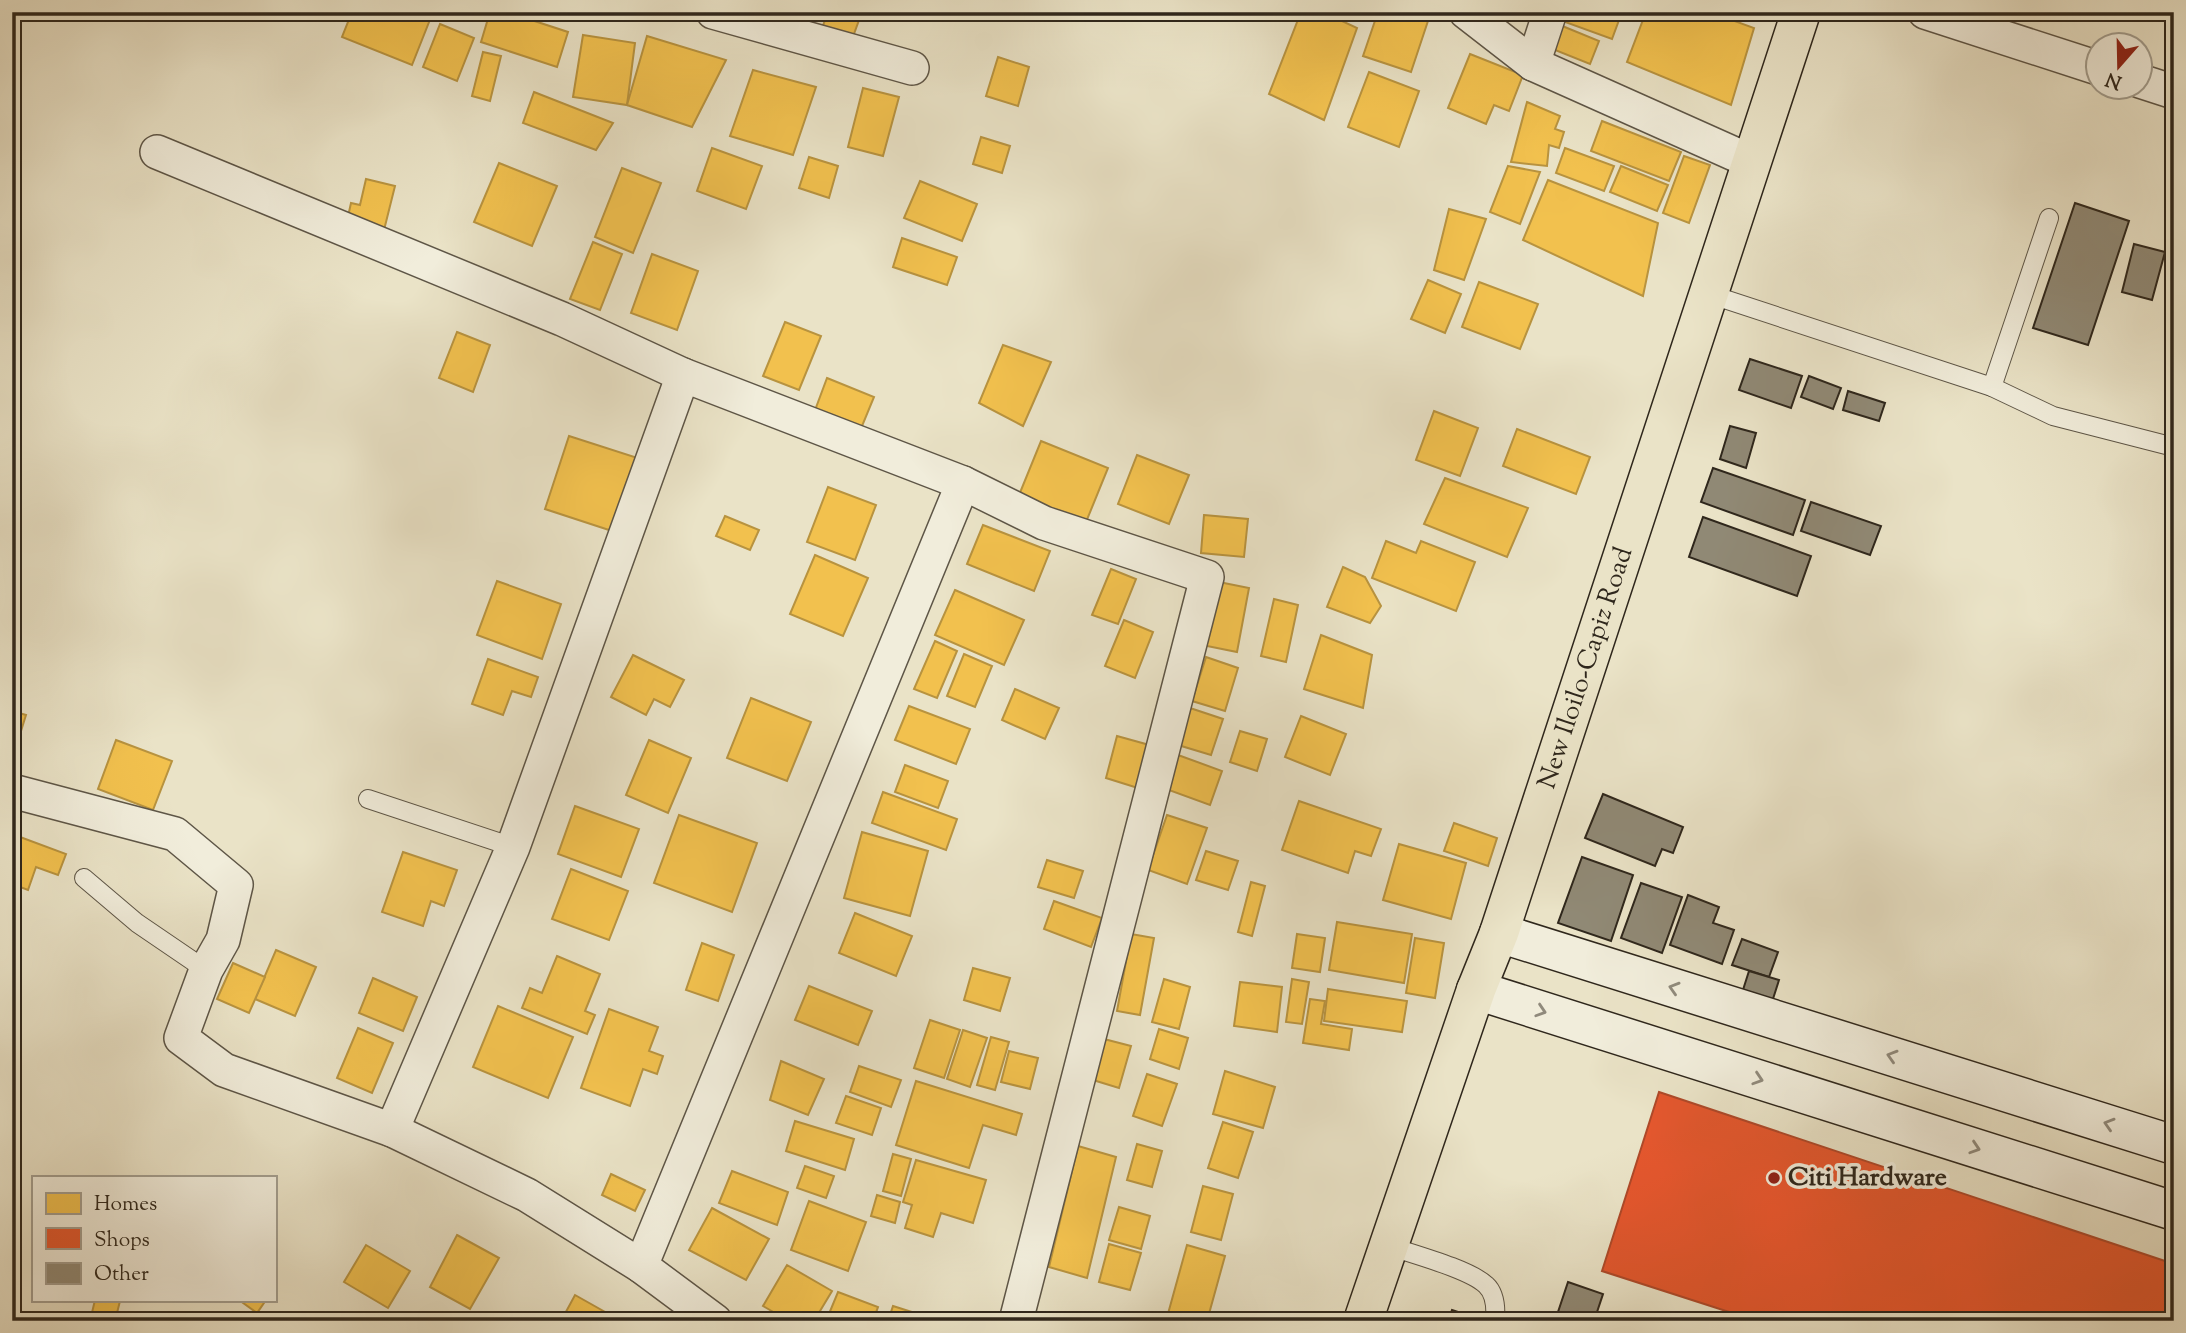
<svg xmlns="http://www.w3.org/2000/svg" width="2186" height="1333" font-family="'Sorts Mill Goudy',serif">
  <rect width="100%" height="100%" fill="#eae3c7"/>
  <filter id="stains"><feTurbulence type="fractalNoise" baseFrequency=".00286" numOctaves="4"/><feColorMatrix values="0 0 0 0 .2 0 0 0 0 .09 0 0 0 0 .02 0 0 0 .5 -.17"/></filter>
  <radialGradient id="worn" r=".72"><stop offset=".6" stop-color="#630" stop-opacity="0"/><stop offset="1" stop-color="#630" stop-opacity=".3"/></radialGradient>
  <g fill="#f2c14e" stroke="#b8933f" stroke-width="2">
    <polygon points="352,12 433,12 412,65 342,37"/>
    <polygon points="490,12 507,12 568,32 557,67 481,42"/>
    <polygon points="828,12 862,12 851,42 821,31"/>
    <polygon points="1301,12 1323,12 1357,28 1324,120 1269,94"/>
    <polygon points="1378,12 1421,12 1430,15 1411,72 1363,56"/>
    <polygon points="1556,12 1622,12 1612,39 1554,18"/>
    <polygon points="1646,12 1710,12 1754,28 1731,105 1627,62"/>
    <polygon points="1555,23 1599,41 1590,64 1545,46"/>
    <polygon points="440,24 474,38 457,81 423,67"/>
    <polygon points="583,35 635,43 627,105 573,97"/>
    <polygon points="647,36 726,60 692,127 627,105"/>
    <polygon points="483,52 501,56 490,101 472,96"/>
    <polygon points="1470,54 1523,75 1509,111 1494,105 1486,124 1448,108"/>
    <polygon points="998,57 1029,67 1018,106 986,96"/>
    <polygon points="753,70 816,87 793,155 730,136"/>
    <polygon points="1369,72 1419,91 1399,147 1348,127"/>
    <polygon points="863,88 899,97 883,156 848,147"/>
    <polygon points="534,92 613,123 596,150 523,123"/>
    <polygon points="1527,102 1560,116 1555,129 1564,132 1559,148 1549,145 1547,166 1511,162"/>
    <polygon points="1602,121 1681,152 1669,181 1591,151"/>
    <polygon points="981,137 1010,146 1002,173 973,164"/>
    <polygon points="712,148 762,166 746,209 697,191"/>
    <polygon points="1565,148 1614,166 1604,191 1556,173"/>
    <polygon points="1684,156 1710,165 1689,223 1663,213"/>
    <polygon points="809,157 838,166 829,198 799,188"/>
    <polygon points="499,163 557,186 532,246 474,222"/>
    <polygon points="1508,166 1540,172 1520,224 1490,212"/>
    <polygon points="1621,166 1668,185 1657,211 1610,192"/>
    <polygon points="622,168 661,183 633,253 595,237"/>
    <polygon points="366,179 395,186 384,230 347,221 351,203 360,205"/>
    <polygon points="1548,180 1658,223 1643,296 1523,240"/>
    <polygon points="920,181 977,204 962,241 904,218"/>
    <polygon points="1449,209 1486,219 1464,280 1434,270"/>
    <polygon points="902,238 957,257 947,285 893,267"/>
    <polygon points="593,242 622,254 600,310 570,299"/>
    <polygon points="652,254 698,271 677,330 631,313"/>
    <polygon points="1428,280 1461,294 1445,333 1411,319"/>
    <polygon points="1479,282 1538,304 1520,349 1462,327"/>
    <polygon points="785,322 821,336 799,390 763,376"/>
    <polygon points="457,332 490,345 473,392 439,378"/>
    <polygon points="1003,345 1051,362 1023,426 979,403"/>
    <polygon points="827,378 874,397 860,431 814,413"/>
    <polygon points="1434,411 1478,428 1460,476 1416,460"/>
    <polygon points="1517,429 1590,457 1576,494 1503,466"/>
    <polygon points="569,436 647,461 612,531 545,509"/>
    <polygon points="1041,441 1108,468 1084,527 1017,500"/>
    <polygon points="1137,455 1189,475 1169,524 1118,504"/>
    <polygon points="1445,478 1528,508 1507,557 1424,524"/>
    <polygon points="828,487 876,505 855,560 807,542"/>
    <polygon points="1204,515 1248,519 1244,557 1201,553"/>
    <polygon points="725,516 759,530 750,550 716,536"/>
    <polygon points="983,525 1050,551 1034,591 967,564"/>
    <polygon points="1386,541 1416,553 1421,541 1475,562 1456,611 1372,578"/>
    <polygon points="815,555 868,578 843,636 790,614"/>
    <polygon points="1343,567 1365,577 1381,606 1370,623 1327,607"/>
    <polygon points="1111,569 1136,579 1118,624 1092,615"/>
    <polygon points="497,581 561,604 542,659 477,635"/>
    <polygon points="1214,581 1249,588 1237,652 1202,645"/>
    <polygon points="955,590 1024,620 1004,665 935,635"/>
    <polygon points="1274,599 1298,605 1286,662 1261,656"/>
    <polygon points="1124,620 1153,632 1135,678 1105,666"/>
    <polygon points="1321,635 1372,655 1363,708 1304,689"/>
    <polygon points="935,641 957,651 937,698 914,689"/>
    <polygon points="964,654 992,666 975,707 947,696"/>
    <polygon points="633,655 684,680 670,707 654,699 646,715 611,697"/>
    <polygon points="1206,657 1238,668 1225,711 1192,701"/>
    <polygon points="488,659 538,677 531,697 512,691 503,715 472,704"/>
    <polygon points="1015,689 1059,708 1045,739 1002,720"/>
    <polygon points="751,698 811,722 787,781 727,758"/>
    <polygon points="909,706 970,729 956,764 895,740"/>
    <polygon points="1190,708 1223,719 1211,755 1178,745"/>
    <polygon points="12,711 26,715 12,760"/>
    <polygon points="1301,716 1346,734 1330,775 1285,757"/>
    <polygon points="1240,731 1267,739 1257,771 1230,762"/>
    <polygon points="1117,736 1153,746 1141,789 1106,778"/>
    <polygon points="116,740 172,761 153,810 98,789"/>
    <polygon points="649,740 691,758 668,813 626,795"/>
    <polygon points="1178,755 1222,771 1210,805 1166,789"/>
    <polygon points="905,765 948,781 938,808 895,792"/>
    <polygon points="883,792 957,819 946,850 872,823"/>
    <polygon points="1299,801 1381,829 1371,856 1355,851 1348,873 1282,850"/>
    <polygon points="575,806 639,829 621,877 558,854"/>
    <polygon points="679,815 757,843 732,912 654,883"/>
    <polygon points="1167,815 1207,828 1187,884 1148,870"/>
    <polygon points="1454,823 1497,838 1488,866 1444,851"/>
    <polygon points="862,832 928,851 910,916 844,898"/>
    <polygon points="12,834 66,854 58,875 36,867 28,890 12,884"/>
    <polygon points="1399,844 1466,863 1451,919 1383,900"/>
    <polygon points="1206,851 1238,861 1228,890 1196,880"/>
    <polygon points="403,852 457,870 444,906 431,901 423,926 382,912"/>
    <polygon points="1047,860 1083,871 1074,898 1038,887"/>
    <polygon points="571,869 628,891 609,940 552,919"/>
    <polygon points="1251,882 1265,886 1252,936 1238,932"/>
    <polygon points="1054,901 1102,918 1091,947 1044,929"/>
    <polygon points="855,913 912,936 896,976 839,953"/>
    <polygon points="1337,922 1412,934 1404,983 1329,970"/>
    <polygon points="1131,934 1154,938 1140,1015 1117,1011"/>
    <polygon points="1297,934 1325,938 1320,972 1292,968"/>
    <polygon points="1415,938 1444,943 1435,998 1406,993"/>
    <polygon points="702,943 734,955 718,1001 686,990"/>
    <polygon points="276,950 316,967 295,1016 255,999"/>
    <polygon points="557,956 600,974 585,1011 595,1015 587,1034 522,1008 530,988 542,993"/>
    <polygon points="233,963 265,977 249,1013 217,999"/>
    <polygon points="973,968 1010,978 1000,1011 964,1000"/>
    <polygon points="373,978 417,997 403,1031 359,1013"/>
    <polygon points="1164,979 1190,987 1179,1029 1152,1022"/>
    <polygon points="1292,979 1309,982 1302,1024 1286,1022"/>
    <polygon points="1240,982 1282,987 1277,1032 1234,1026"/>
    <polygon points="809,986 872,1011 858,1045 795,1020"/>
    <polygon points="1328,989 1407,1001 1402,1032 1324,1021"/>
    <polygon points="1310,999 1325,1001 1321,1024 1352,1029 1349,1050 1303,1043"/>
    <polygon points="498,1006 573,1037 548,1098 473,1067"/>
    <polygon points="609,1009 658,1027 649,1051 663,1056 657,1074 643,1069 630,1106 581,1088"/>
    <polygon points="930,1020 960,1030 944,1078 914,1068"/>
    <polygon points="358,1028 393,1043 372,1093 337,1078"/>
    <polygon points="1159,1029 1188,1038 1179,1069 1150,1059"/>
    <polygon points="963,1030 987,1038 970,1087 947,1079"/>
    <polygon points="991,1037 1009,1042 995,1090 977,1085"/>
    <polygon points="1104,1039 1131,1046 1119,1088 1093,1080"/>
    <polygon points="1009,1051 1038,1058 1030,1089 1001,1082"/>
    <polygon points="781,1061 824,1079 808,1115 770,1100"/>
    <polygon points="859,1066 901,1080 891,1107 850,1092"/>
    <polygon points="1225,1071 1275,1087 1263,1128 1213,1114"/>
    <polygon points="1147,1074 1177,1084 1162,1126 1133,1116"/>
    <polygon points="916,1081 1022,1114 1016,1135 983,1125 969,1168 896,1145"/>
    <polygon points="846,1096 881,1108 872,1135 836,1123"/>
    <polygon points="795,1121 854,1139 845,1170 786,1151"/>
    <polygon points="1223,1122 1253,1132 1238,1178 1208,1168"/>
    <polygon points="1137,1144 1162,1151 1152,1187 1127,1180"/>
    <polygon points="1078,1146 1116,1157 1087,1278 1049,1267"/>
    <polygon points="893,1154 911,1159 901,1196 883,1191"/>
    <polygon points="916,1160 986,1180 973,1223 941,1213 933,1237 905,1228 912,1205 903,1202"/>
    <polygon points="805,1166 834,1176 826,1198 797,1188"/>
    <polygon points="732,1171 788,1192 777,1225 719,1203"/>
    <polygon points="611,1174 645,1190 635,1211 602,1195"/>
    <polygon points="1203,1186 1233,1194 1221,1240 1191,1232"/>
    <polygon points="877,1195 900,1202 895,1223 871,1216"/>
    <polygon points="809,1201 866,1222 848,1271 791,1250"/>
    <polygon points="1119,1207 1150,1216 1141,1249 1109,1240"/>
    <polygon points="712,1208 769,1239 746,1280 689,1250"/>
    <polygon points="457,1235 499,1258 470,1309 430,1287"/>
    <polygon points="1109,1244 1141,1253 1130,1290 1099,1282"/>
    <polygon points="366,1245 410,1271 388,1308 344,1282"/>
    <polygon points="1187,1245 1225,1256 1207,1321 1166,1321"/>
    <polygon points="787,1265 832,1291 814,1321 789,1321 763,1306"/>
    <polygon points="838,1292 878,1307 873,1321 826,1321"/>
    <polygon points="575,1295 621,1321 561,1321"/>
    <polygon points="95,1300 120,1301 115,1321 90,1321"/>
    <polygon points="239,1300 266,1300 257,1313"/>
    <polygon points="893,1306 940,1321 888,1321"/>
  </g>
  <polygon fill="#e4572e" stroke="#ae4929" stroke-width="2" points="1659,1092 2174,1264 2174,1321 1757,1321 1602,1271"/>
  <g fill="#908975" stroke="#2f271c" stroke-width="2">
    <polygon points="2075,203 2129,221 2088,345 2033,328"/>
    <polygon points="2134,244 2165,252 2152,300 2122,292"/>
    <polygon points="1750,359 1802,376 1791,408 1739,390"/>
    <polygon points="1809,376 1841,388 1833,409 1801,397"/>
    <polygon points="1848,391 1885,403 1879,421 1843,410"/>
    <polygon points="1730,426 1756,433 1746,468 1720,459"/>
    <polygon points="1713,468 1805,500 1793,535 1701,502"/>
    <polygon points="1811,502 1881,526 1870,555 1801,531"/>
    <polygon points="1703,517 1811,556 1797,596 1689,557"/>
    <polygon points="1603,794 1683,827 1673,853 1662,849 1655,866 1585,838"/>
    <polygon points="1582,857 1633,875 1611,941 1558,923"/>
    <polygon points="1641,883 1682,897 1662,953 1621,938"/>
    <polygon points="1688,895 1719,907 1713,923 1734,930 1722,964 1670,945"/>
    <polygon points="1742,939 1778,952 1769,977 1732,965"/>
    <polygon points="1749,971 1779,980 1772,1002 1742,993"/>
    <polygon points="1568,1282 1603,1294 1594,1321 1555,1321"/>
    <polygon points="1452,1310 1485,1321 1448,1321"/>
  </g>
  <g fill="none" stroke-linecap="round" stroke-linejoin="round">
    <g stroke="#5e5647" stroke-width="20">
      <g id="lane">
        <polyline points="1706,293 1992,387 2053,416 2174,447"/>
        <polyline points="1992,387 2049,218"/>
        <polyline points="368,799 513,847"/>
        <polyline points="84,878 137,923 206,970"/>
        <path d="M 1389,1246 C 1412,1254 1469,1269 1486,1285 C 1496,1294 1496,1309 1495,1321"/>
      </g>
    </g>
    <g stroke="#5e5647" stroke-width="36">
      <g id="street">
        <polyline points="713,12 912,68"/>
        <polyline points="1466,12 1533,64 1750,161"/>
        <polyline points="1925,12 2098,68"/>
        <polyline points="1533,64 1550,12"/>
        <polyline points="2140,81 2174,92"/>
        <polyline points="157,152 562,319 683,375 963,483 1044,523 1207,577 1016,1321"/>
        <polyline points="12,791 175,834 236,885 223,940 206,970 181,1038 224,1070 392,1130 527,1195 641,1266 715,1321"/>
        <polyline points="392,1130 513,847 683,375"/>
        <polyline points="641,1266 963,483"/>
      </g>
    </g>
    <g stroke="#2f271c" stroke-width="41">
      <g id="secondary">
        <polyline points="1499,933 2174,1145"/>
        <polyline points="1476,990 2174,1211"/>
      </g>
    </g>
    <g stroke="#2f271c" stroke-width="41">
      <g id="highway">
        <path id="s1" d="M 1363,1321 L 1476,990 L 1499,933 L 1801,12"/>
      </g>
    </g>
    <use href="#lane" stroke="#f1eddb" stroke-width="18"/>
    <use href="#street" stroke="#f1eddb" stroke-width="33"/>
    <use href="#secondary" stroke="#f1eddb" stroke-width="38"/>
    <use href="#highway" stroke="#eae3c7" stroke-width="38"/>
  </g>
  <defs><path id="oneway-chevron" d="M-2-3.5L2.5 0L-2 3.5" fill="none" stroke-width="1.6" stroke-linecap="round" stroke-linejoin="round" transform="scale(1.75)"/></defs>
  <g stroke="#908a7c">
    <use href="#oneway-chevron" transform="translate(1674 988) rotate(-163)"/>
    <use href="#oneway-chevron" transform="translate(1541 1011) rotate(18)"/>
    <use href="#oneway-chevron" transform="translate(1892 1056) rotate(-163)"/>
    <use href="#oneway-chevron" transform="translate(1758 1079) rotate(18)"/>
    <use href="#oneway-chevron" transform="translate(2109 1124) rotate(-163)"/>
    <use href="#oneway-chevron" transform="translate(1975 1148) rotate(18)"/>
  </g>
  <circle fill="#8f2418" stroke="#f1eddb" stroke-width="2.5" cx="1774" cy="1178" r="7"/>
  <g text-anchor="middle" dominant-baseline="central" stroke-width="7" stroke-linejoin="round" paint-order="stroke">
    <g font-size="26" fill="#2f271c" stroke="#f1eddb">
      <text stroke="none"><textPath href="#s1" startOffset="690">New Iloilo-Capiz Road</textPath></text>
    </g>
    <g font-size="26" font-weight="bold" fill="#2f271c" stroke="#f1eddb" text-anchor="start">
      <text x="1788" y="1178">Citi Hardware</text>
    </g>
  </g>
  <rect width="2186" height="1333" fill="none" stroke="#eae3c7" stroke-width="42"/>
  <rect x="14" y="14" width="2158" height="1305" fill="none" stroke="#2f271c" stroke-width="3.5"/>
  <rect x="21" y="21" width="2144" height="1291" fill="none" stroke="#2f271c" stroke-width="2"/>
  <rect x="32" y="1176" width="245" height="126" fill="#f1eddb" stroke="#a39e8f" stroke-width="2"/>
  <rect x="46" y="1193" width="35" height="21" fill="#f2c14e" stroke="#a39e8f" stroke-width="2"/>
  <text x="94" y="1210" font-size="21" fill="#2f271c">Homes</text>
  <rect x="46" y="1228" width="35" height="21" fill="#e4572e" stroke="#a39e8f" stroke-width="2"/>
  <text x="94" y="1246" font-size="21" fill="#2f271c">Shops</text>
  <rect x="46" y="1263" width="35" height="21" fill="#908975" stroke="#a39e8f" stroke-width="2"/>
  <text x="94" y="1280" font-size="21" fill="#2f271c">Other</text>
  <g transform="translate(2119 66) rotate(200)"><circle r="33" fill="#f1eddb" stroke="#a39e8f" stroke-width="2"/>
  <path d="M0-5L12 26L0 18L-12 26Z" fill="#8f2418"/>
  <text y="-10" font-size="19" font-weight="bold" text-anchor="middle" fill="#2f271c">N</text>
  </g>
  <rect width="100%" height="100%" filter="url(#stains)"/>
  <rect width="100%" height="100%" fill="url(#worn)"/>
</svg>
